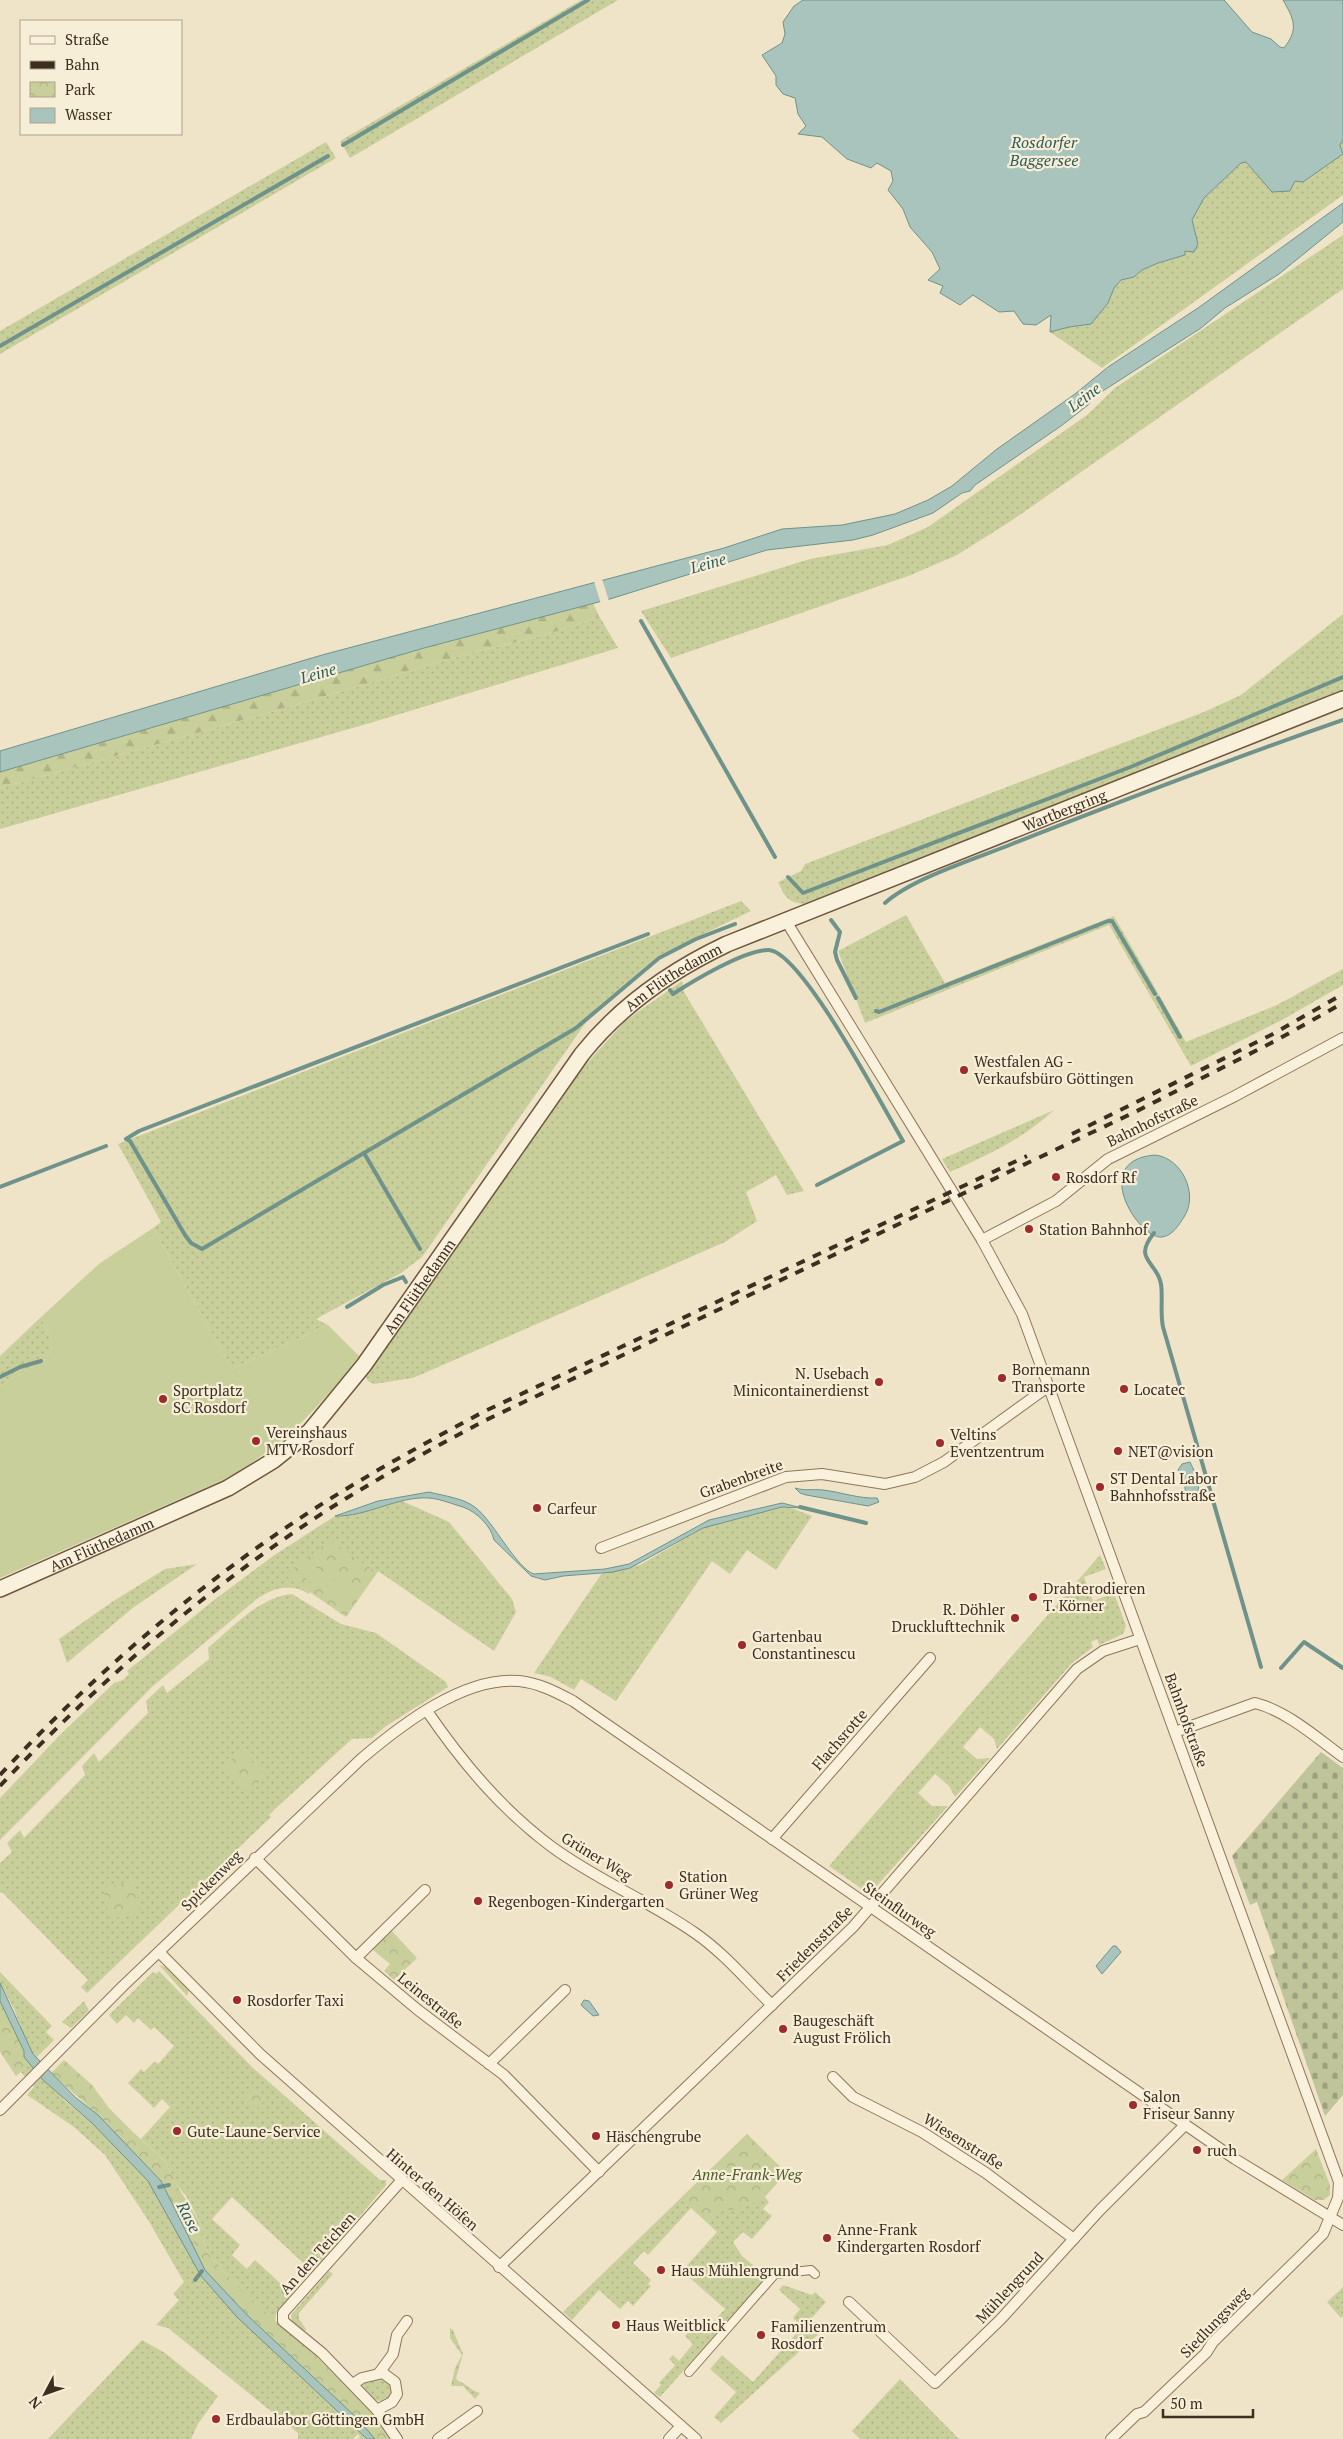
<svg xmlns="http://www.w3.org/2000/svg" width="1343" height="2439" font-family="'PT Serif',serif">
  <defs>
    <pattern id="grass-dots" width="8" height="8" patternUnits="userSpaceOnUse" patternTransform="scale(1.25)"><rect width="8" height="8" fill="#c9cf9b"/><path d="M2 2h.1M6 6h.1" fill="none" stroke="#aeb285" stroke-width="1.8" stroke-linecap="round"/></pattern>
    <pattern id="forest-firs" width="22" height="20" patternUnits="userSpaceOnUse" patternTransform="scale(1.25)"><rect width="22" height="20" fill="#c9cf9b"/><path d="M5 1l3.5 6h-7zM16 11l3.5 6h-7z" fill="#aeb285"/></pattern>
    <pattern id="cemetery-stones" width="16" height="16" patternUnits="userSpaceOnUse" patternTransform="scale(1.25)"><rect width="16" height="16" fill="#bfc49a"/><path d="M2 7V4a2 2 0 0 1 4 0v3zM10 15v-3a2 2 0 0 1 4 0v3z" fill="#9ca07d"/></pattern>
    <pattern id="park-crowns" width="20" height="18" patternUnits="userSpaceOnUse" patternTransform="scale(1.25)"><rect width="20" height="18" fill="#c9cf9b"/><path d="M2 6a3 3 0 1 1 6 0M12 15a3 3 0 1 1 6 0" fill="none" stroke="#aeb285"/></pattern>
  </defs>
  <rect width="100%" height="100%" fill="#f0e4c8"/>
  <g fill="url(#grass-dots)">
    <polygon points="581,0 618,0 350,158 340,141"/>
    <polygon points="1343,140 1343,195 1102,368 1050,332 1069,327 1091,324 1108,303 1114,288 1122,280 1134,277 1142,270 1158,263 1185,255 1185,251 1189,251 1198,244 1192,220 1204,198 1241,163 1246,162 1272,192 1280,191 1295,181 1303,182 1342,154 1340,145"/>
    <polygon points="326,142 336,158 0,354 0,331"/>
    <polygon points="1343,235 1343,289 1011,521 957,555 911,575 671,658 641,611 810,559 888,545 928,527 1087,415 1115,388"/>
    <path d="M 1343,614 L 1343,694 L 985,836 L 806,904 C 789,903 785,898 778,882 L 801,871 L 805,864 L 1204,712 L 1241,695 Z"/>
    <path d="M 599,616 L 618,648 L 370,723 L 0,829 L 0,788 C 148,747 296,706 443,661 C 494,645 549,638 599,616 Z"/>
    <polygon points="741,901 751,911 658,956 596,1008 422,1257 401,1273 316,1319 328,1325 232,1369 153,1228 161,1222 118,1144"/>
    <polygon points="906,915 945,983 1114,916 1186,1042 1277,1005 1343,969 1343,985 1282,1020 1191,1066 1109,925 865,1023 838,951"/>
    <polygon points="682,981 684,992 804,1191 787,1195 776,1175 746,1192 757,1221 725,1242 413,1378 374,1384 368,1381 366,1376 369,1367 579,1072 625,1021"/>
    <path d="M 1054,1110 C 1023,1139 988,1155 950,1172 L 942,1159 Z"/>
    <polygon points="41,1317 52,1342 47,1358 0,1386 0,1356"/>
    <path d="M 402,1501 L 449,1522 L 512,1599 L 516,1612 L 494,1651 L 378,1571 L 377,1573 L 286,1575 L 310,1592 L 309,1594 C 291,1583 276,1587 258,1598 L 153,1686 L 0,1840 L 0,1798 L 60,1735 L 114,1683 L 123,1680 L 129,1674 L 127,1671 L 214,1600 L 273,1556 L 335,1516 L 348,1516 Z"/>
    <polygon points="782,1507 791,1508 812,1516 776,1570 747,1550 730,1574 712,1561 616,1701 581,1679 574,1690 551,1677 534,1673 602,1573 640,1565 703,1528"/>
    <polygon points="1100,1555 1106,1569 1084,1577 1093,1601 1114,1593 1126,1626 1123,1634 1099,1645 1097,1639 1091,1642 1093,1647 1072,1663 997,1749 994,1739 980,1727 963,1747 977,1759 990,1758 955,1797 949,1786 935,1774 918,1793 932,1806 948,1806 874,1889 862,1889 829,1866"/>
    <polygon points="197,1564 134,1607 67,1663 59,1639 112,1602 165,1569"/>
    <path d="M 292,1594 L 341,1624 L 376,1633 L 446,1682 L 448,1687 L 386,1726 L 372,1738 L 352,1739 L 275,1809 L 269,1815 L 271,1817 L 87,1993 L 81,1987 L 88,1980 L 2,1892 L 0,1893 L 0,1863 L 12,1852 L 7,1843 L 20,1830 L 24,1838 L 85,1775 L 82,1766 L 94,1753 L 99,1762 L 148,1713 L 146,1701 L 163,1685 L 167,1693 L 209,1659 L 208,1648 C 232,1628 259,1597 292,1594 Z"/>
    <polygon points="159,1965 168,1968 189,1990 187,1996"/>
    <polygon points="159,1971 252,2067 380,2180 386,2180 386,2185 313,2272 232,2197 212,2219 240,2245 232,2255 247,2269 255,2260 292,2294 276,2314 275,2322 239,2289 207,2252 200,2222 186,2196 176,2184 165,2161 141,2139 170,2107 162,2099 154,2108 128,2083 141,2069 144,2072 155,2061 158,2064 174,2046 154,2027 151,2030 138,2018 134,2023 126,2015 117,2024 109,2015 153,1972 156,1974"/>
    <polygon points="0,1972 52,2026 46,2032 54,2040 37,2057 29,2049 14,2009 0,1983"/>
    <polygon points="84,2001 89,2011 71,2028 62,2022"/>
    <polygon points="30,2064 65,2101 92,2123 148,2181 201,2276 237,2317 367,2439 358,2439 360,2437 358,2434 353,2439 298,2439 298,2433 168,2328 156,2325 179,2300 173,2294 184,2282 148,2220 105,2155 74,2127 27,2095 34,2087 21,2072"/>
    <polygon points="747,2134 786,2173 765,2197 769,2202 763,2209 772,2216 752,2239 743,2232 733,2242 742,2256 767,2277 660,2397 654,2393 661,2385 659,2383 675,2365 669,2359 673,2355 679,2361 693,2344 685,2336 695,2325 703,2333 725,2309 682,2271 717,2232 691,2208 648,2255 644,2251 633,2263 651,2280 648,2284 651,2286 633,2306 628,2301 620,2309 599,2290 572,2320 563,2312"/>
    <polygon points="329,2271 333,2274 299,2313 299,2319 306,2329 304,2332 292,2323 291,2315"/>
    <polygon points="783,2285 812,2295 815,2292 826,2302 811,2319 823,2330 721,2423 714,2417 736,2392 710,2369 722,2355 753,2382 802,2327 793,2318 800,2309 779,2290"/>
    <polygon points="1343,2287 1343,2316 1341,2318 1327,2302"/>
    <path d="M 450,2328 L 453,2330 L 463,2354 L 456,2378 L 458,2381 C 467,2384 471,2391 480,2393 L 475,2399 L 463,2386 L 451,2386 L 455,2368 L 462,2355 L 450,2338 Z"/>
    <polygon points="142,2340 165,2353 218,2396 198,2424 191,2439 48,2439"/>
    <path d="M 377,2378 C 389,2378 391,2384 393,2394 L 383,2402 L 372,2399 L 362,2388 L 364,2382 Z"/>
    <polygon points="900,2379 959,2439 860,2439 852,2431"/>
  </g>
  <path fill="url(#forest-firs)" d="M 593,603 L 599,616 C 549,638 494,645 443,661 C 296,706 148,747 0,788 L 0,772 L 424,648 Z"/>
  <polygon fill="url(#cemetery-stones)" points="1321,1752 1343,1768 1343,2095 1325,2116 1269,1956 1275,1953 1257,1902 1250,1905 1232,1856"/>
  <g fill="url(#park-crowns)">
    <polygon points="330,1540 377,1573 346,1617 285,1575"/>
    <polygon points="242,1750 266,1775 249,1791 225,1766"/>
    <polygon points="134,1881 141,1912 110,1919 103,1888"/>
    <polygon points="391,1930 417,1958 394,1980 384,1971 390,1964 372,1949"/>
    <polygon points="0,2001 24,2051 24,2057 30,2064 16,2076 0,2052"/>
    <polygon points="64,2060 92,2085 109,2108 134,2133 165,2161 176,2184 200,2222 207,2252 239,2289 316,2356 370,2411 393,2439 375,2439 357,2418 247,2315 205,2270 161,2181 98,2115 51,2073"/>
    <polygon points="256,2088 267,2098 255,2110 245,2099"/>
    <path d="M 747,2134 L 786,2173 C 773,2188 763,2200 744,2207 C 729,2213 721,2205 708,2220 L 682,2197 Z"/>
    <polygon points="1316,2149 1330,2185 1330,2195 1324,2200 1315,2200 1282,2180"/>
  </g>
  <g fill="#c9cf9b">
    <path d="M 153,1228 L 232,1369 L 328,1325 L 359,1356 C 318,1409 285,1445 225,1479 L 0,1578 L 0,1386 L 47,1358 L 52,1342 L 41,1317 L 100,1263 Z"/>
    <polygon points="314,1566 355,1594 347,1607 306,1579"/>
  </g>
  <g fill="#a9c4bc" stroke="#6f938a">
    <path d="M 803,0 L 1224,0 L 1252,32 L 1271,39 L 1280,47 L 1284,48 C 1299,29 1294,19 1283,0 L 1343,0 L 1343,140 L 1340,145 L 1343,154 L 1303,182 L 1295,181 L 1290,191 L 1272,192 L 1246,162 L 1241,163 L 1204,198 L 1192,220 L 1198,244 L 1194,252 L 1185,251 L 1185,255 L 1158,263 L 1142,270 L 1134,277 L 1121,280 L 1114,288 L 1108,303 L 1091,324 L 1069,327 L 1050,332 L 1051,315 L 1036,325 L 1023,324 L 1014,311 L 999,312 L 973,295 L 960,305 L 940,293 L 943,286 L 928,280 L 940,269 L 932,252 L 910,227 L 903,209 L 888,190 L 893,181 L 891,171 L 877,163 L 871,168 L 847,159 L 822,137 L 798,134 L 806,126 L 798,114 L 795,98 L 783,94 L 776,85 L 776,76 L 762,55 L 782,43 L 785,34 L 783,22 L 794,6 Z"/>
    <polygon points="1343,203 1343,222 1279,274 1225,308 1201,328 1095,396 1088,405 1061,426 975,485 970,491 962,493 933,513 873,535 853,540 767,550 610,599 424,648 0,772 0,751 322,655 724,548 782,529 842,525 895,514 928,500 952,486 997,449 1075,394 1108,367 1198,308"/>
    <path d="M 1155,1155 C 1182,1158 1199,1194 1184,1217 C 1179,1225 1172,1236 1162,1237 C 1139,1240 1088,1160 1155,1155 Z"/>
    <path d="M 1190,1462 C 1196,1475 1203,1485 1195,1499 L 1185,1498 L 1185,1480 L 1178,1470 L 1182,1464 Z"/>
    <path d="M 795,1488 C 805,1491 813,1489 823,1490 C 841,1492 859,1499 877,1498 L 879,1502 L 868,1506 L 806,1495 L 800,1493 Z"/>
    <path d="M 429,1492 C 444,1496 464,1498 476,1508 C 493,1521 517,1569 534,1574 L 605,1569 L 629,1564 L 709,1520 L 782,1503 L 802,1508 L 782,1507 L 703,1528 L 630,1568 L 613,1572 L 563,1576 L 545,1580 L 531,1576 L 494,1540 C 491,1526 477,1512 463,1507 C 452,1504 441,1499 429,1498 C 397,1496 367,1517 335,1516 L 378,1501 Z"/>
    <polygon points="1113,1946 1116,1946 1121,1952 1102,1974 1096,1966"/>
    <polygon points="0,1983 33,2054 76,2098 98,2115 161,2181 205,2270 247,2315 357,2418 375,2439 367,2439 237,2317 201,2276 148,2181 92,2123 43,2080 24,2057 24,2051 0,2001"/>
    <polygon points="584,2000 589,2001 599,2015 593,2016 581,2005"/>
  </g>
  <polygon fill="#f0e4c8" points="602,579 609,601 601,604 594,581"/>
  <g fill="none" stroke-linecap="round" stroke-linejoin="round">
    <g stroke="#6f938a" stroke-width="4">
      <polyline points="343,145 588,0"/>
      <polyline points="0,346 328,156"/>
      <polyline points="641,621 775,857"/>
      <polyline points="788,877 803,893 1133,766 1343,677"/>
      <path d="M 885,903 C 913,878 975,859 1012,844 C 1121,801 1231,759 1343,720"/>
      <polyline points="831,920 840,932 835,952 837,960 856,998"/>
      <path d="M 670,990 L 673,994 C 693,981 746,949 769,950 C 803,953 883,1108 903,1141 L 817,1185"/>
      <polyline points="1158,998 1180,1037"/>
      <polyline points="876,1011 879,1012 1108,921 1112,921 1155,994"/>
      <polyline points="364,1153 576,1028 659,958 696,939 735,924"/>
      <polyline points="0,1187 106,1146"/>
      <path d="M 1154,1233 C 1132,1260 1157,1261 1161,1284 C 1163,1299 1160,1313 1163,1327 L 1261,1667"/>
      <polyline points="420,1249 364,1153 202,1249 191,1243 185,1235 130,1141 126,1139 139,1131 648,934"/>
      <polyline points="347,1307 383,1285 403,1277 406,1282"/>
      <polyline points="0,1377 20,1367 41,1361"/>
      <polyline points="800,1507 866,1523"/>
      <polyline points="1281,1668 1304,1642 1343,1668"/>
      <polyline points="159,2187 169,2185"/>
      <polyline points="195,2280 202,2271"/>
    </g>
    <g stroke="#8d765c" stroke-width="10">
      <polyline id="pedestrian" points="689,2372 775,2274 811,2270 815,2274"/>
    </g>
    <g stroke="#8d765c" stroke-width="12">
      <g id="minor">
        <polyline points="786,921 982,1240 1022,1314 1339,2182 1338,2198 1323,2234 1213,2342 1206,2353 1144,2412 1137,2414 1111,2439"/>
        <polyline points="982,1240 1056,1201 1108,1159 1235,1096 1343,1038"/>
        <polyline points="601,1548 786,1477 822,1474 885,1484 915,1477 944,1462 1049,1386"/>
        <path d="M 427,1711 C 462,1762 501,1809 552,1847 C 597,1880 649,1901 695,1933 C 724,1953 747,1981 772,2005"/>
        <path d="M 1175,1732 L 1255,1703 C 1287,1711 1317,1738 1343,1757"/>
        <polyline points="772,1839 930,1658"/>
        <polyline points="255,1858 356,1958 418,2010 504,2075 599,2172"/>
        <polyline points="159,1952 260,2054 696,2439"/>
        <polyline points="356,1958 425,1890"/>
        <polyline points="489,2064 565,1990"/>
        <polyline points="833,2077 853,2097 922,2132 986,2173 1074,2239"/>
        <path d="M 0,2110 L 123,1986 L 361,1759 C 401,1725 464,1676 519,1681 C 539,1683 556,1692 573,1701 L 1235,2159 L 1343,2225"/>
        <polyline points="499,2267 853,1927 1077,1669 1103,1651 1140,1639"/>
        <polyline points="849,2302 935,2383 1001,2319 1100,2210 1185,2125"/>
        <polyline points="379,2373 393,2354 397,2335 407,2321"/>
        <polyline points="353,2384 362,2378 383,2373 395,2382 397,2394 392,2402 377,2410 322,2353 283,2321 283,2313 401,2181"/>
        <polyline points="377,2410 397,2439"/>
        <polyline points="438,2439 477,2411"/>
        <polyline points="669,2439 681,2426"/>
      </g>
    </g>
    <g stroke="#6f573f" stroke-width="18">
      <g id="secondary">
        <path id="s1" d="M 0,1589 L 228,1488 L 274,1460 L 310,1431 L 364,1365 L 582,1054 C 621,1005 670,971 727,944 L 1343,699"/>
      </g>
    </g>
    <use href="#pedestrian" stroke="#faf1dc" stroke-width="8"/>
    <use href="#minor" stroke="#faf1dc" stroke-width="10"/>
    <use href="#secondary" stroke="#faf1dc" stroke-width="15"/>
    <g stroke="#3d2e20" stroke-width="4" stroke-dasharray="9 9" stroke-linecap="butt">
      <polyline points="1072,1134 1271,1035 1343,994"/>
      <path d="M 0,1775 C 96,1672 205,1578 325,1502 C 376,1470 429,1441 483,1412 L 1027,1156"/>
      <path d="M 0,1786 C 98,1682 208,1587 329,1509 C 380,1477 433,1448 486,1420 L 1135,1112 L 1275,1041 L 1343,1003"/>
    </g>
  </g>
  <g fill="#9e2a2b" stroke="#f7eed8" stroke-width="2">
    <circle cx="964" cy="1070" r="5"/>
    <circle cx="1056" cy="1177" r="5"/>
    <circle cx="1029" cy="1229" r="5"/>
    <circle cx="1002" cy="1378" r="5"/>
    <circle cx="879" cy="1382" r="5"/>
    <circle cx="1124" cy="1389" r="5"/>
    <circle cx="163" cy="1399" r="5"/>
    <circle cx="256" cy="1441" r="5"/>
    <circle cx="940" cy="1443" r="5"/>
    <circle cx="1118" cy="1451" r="5"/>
    <circle cx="1100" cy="1487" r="5"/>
    <circle cx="537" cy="1508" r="5"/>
    <circle cx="1033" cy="1597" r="5"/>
    <circle cx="1015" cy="1618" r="5"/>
    <circle cx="742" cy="1645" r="5"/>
    <circle cx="669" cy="1885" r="5"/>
    <circle cx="478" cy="1901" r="5"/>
    <circle cx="237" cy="2000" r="5"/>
    <circle cx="783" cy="2029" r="5"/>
    <circle cx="1133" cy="2105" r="5"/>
    <circle cx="177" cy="2131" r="5"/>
    <circle cx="596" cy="2136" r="5"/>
    <circle cx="1197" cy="2150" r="5"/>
    <circle cx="827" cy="2238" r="5"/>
    <circle cx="661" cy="2270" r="5"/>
    <circle cx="616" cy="2325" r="5"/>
    <circle cx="761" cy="2335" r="5"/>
    <circle cx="216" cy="2419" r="5"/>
  </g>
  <g text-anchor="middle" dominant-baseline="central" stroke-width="4.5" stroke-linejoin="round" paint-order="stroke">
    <g font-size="15" fill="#3d2e20" stroke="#f7eed8">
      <text stroke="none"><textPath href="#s1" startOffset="1361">Wartbergring</textPath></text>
      <text stroke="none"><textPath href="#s1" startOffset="935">Am Flüthedamm</textPath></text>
      <text transform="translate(1152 1120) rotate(-26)">Bahnhofstraße</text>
      <text stroke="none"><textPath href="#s1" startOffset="531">Am Flüthedamm</textPath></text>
      <text transform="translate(741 1478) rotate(-20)">Grabenbreite</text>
      <text stroke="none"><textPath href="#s1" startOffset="111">Am Flüthedamm</textPath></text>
      <text transform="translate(1187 1720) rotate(70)">Bahnhofstraße</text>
      <text transform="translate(839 1739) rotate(-49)">Flachsrotte</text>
      <text transform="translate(597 1856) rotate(31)">Grüner Weg</text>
      <text transform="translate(211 1880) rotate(-45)">Spickenweg</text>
      <text transform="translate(900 1909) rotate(35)">Steinflurweg</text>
      <text transform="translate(814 1943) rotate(-45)">Friedensstraße</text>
      <text transform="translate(431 2000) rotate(39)">Leinestraße</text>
      <text transform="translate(964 2141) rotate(32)">Wiesenstraße</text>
      <text transform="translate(433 2189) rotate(41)">Hinter den Höfen</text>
      <text transform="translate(317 2253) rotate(-48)">An den Teichen</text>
      <text transform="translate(1009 2287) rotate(-47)">Mühlengrund</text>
      <text transform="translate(1214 2322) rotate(-46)">Siedlungsweg</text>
    </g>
    <g font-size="15" fill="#3d2e20" stroke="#f7eed8" text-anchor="start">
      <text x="974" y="1061">Westfalen AG -<tspan x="974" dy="17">Verkaufsbüro Göttingen</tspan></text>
      <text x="1066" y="1177">Rosdorf Rf</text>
      <text x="1039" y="1229">Station Bahnhof</text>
      <text x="1012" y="1369">Bornemann<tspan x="1012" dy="17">Transporte</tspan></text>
      <text x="869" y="1373" text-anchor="end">N. Usebach<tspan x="869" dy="17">Minicontainerdienst</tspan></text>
      <text x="1134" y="1389">Locatec</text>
      <text x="173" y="1390">Sportplatz<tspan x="173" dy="17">SC Rosdorf</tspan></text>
      <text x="266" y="1432">Vereinshaus<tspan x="266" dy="17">MTV Rosdorf</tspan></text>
      <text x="950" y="1434">Veltins<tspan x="950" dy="17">Eventzentrum</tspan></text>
      <text x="1128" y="1451">NET@vision</text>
      <text x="1110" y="1478">ST Dental Labor<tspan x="1110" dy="17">Bahnhofsstraße</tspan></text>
      <text x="547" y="1508">Carfeur</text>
      <text x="1043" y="1588">Drahterodieren<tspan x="1043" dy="17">T. Körner</tspan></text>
      <text x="1005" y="1609" text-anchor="end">R. Döhler<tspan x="1005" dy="17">Drucklufttechnik</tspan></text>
      <text x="752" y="1636">Gartenbau<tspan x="752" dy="17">Constantinescu</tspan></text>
      <text x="679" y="1876">Station<tspan x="679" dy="17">Grüner Weg</tspan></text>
      <text x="488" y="1901">Regenbogen-Kindergarten</text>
      <text x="247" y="2000">Rosdorfer Taxi</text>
      <text x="793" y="2020">Baugeschäft<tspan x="793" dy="17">August Frölich</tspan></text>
      <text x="1143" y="2096">Salon<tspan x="1143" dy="17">Friseur Sanny</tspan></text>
      <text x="187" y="2131">Gute-Laune-Service</text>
      <text x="606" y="2136">Häschengrube</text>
      <text x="1207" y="2150">ruch</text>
      <text x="837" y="2229">Anne-Frank<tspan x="837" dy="17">Kindergarten Rosdorf</tspan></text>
      <text x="671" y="2270">Haus Mühlengrund</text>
      <text x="626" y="2325">Haus Weitblick</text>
      <text x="771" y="2326">Familienzentrum<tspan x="771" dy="17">Rosdorf</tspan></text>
      <text x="226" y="2419">Erdbaulabor Göttingen GmbH</text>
    </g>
    <g font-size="15" font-style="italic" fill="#4d5a26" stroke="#f7eed8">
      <text x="747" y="2174">Anne-Frank-Weg</text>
    </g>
    <g font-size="16" font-style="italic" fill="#2f5d5a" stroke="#f7eed8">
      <text x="1044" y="142">Rosdorfer<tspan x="1044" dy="18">Baggersee</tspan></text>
      <text transform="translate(1084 397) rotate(-37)">Leine</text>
      <text transform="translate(708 563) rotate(-16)">Leine</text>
      <text transform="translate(318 673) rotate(-16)">Leine</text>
      <text transform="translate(189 2217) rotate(63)">Rase</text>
    </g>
  </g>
  <rect x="20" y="20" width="162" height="115" fill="#f7eed8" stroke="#ada18e"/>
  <rect x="30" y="36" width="25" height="8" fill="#faf1dc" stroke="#ada18e"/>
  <text x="65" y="45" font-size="15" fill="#3d2e20">Straße</text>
  <rect x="30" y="61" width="25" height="8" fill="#3d2e20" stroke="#ada18e"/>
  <text x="65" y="70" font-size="15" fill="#3d2e20">Bahn</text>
  <rect x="30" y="82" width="25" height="15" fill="url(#park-crowns)" stroke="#ada18e"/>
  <text x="65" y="95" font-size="15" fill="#3d2e20">Park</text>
  <rect x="30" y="108" width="25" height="15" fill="#a9c4bc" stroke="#ada18e"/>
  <text x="65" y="120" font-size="15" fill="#3d2e20">Wasser</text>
  <g transform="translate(45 2394) rotate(229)" stroke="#f7eed8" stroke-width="4" paint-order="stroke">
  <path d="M0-4L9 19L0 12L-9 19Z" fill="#3d2e20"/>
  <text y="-8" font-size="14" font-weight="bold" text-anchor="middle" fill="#3d2e20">N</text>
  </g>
  <path d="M1163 2409v8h90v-8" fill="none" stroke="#3d2e20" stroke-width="2.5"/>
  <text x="1170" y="2409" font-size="15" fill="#3d2e20" stroke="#f7eed8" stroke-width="4" paint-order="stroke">50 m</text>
</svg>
